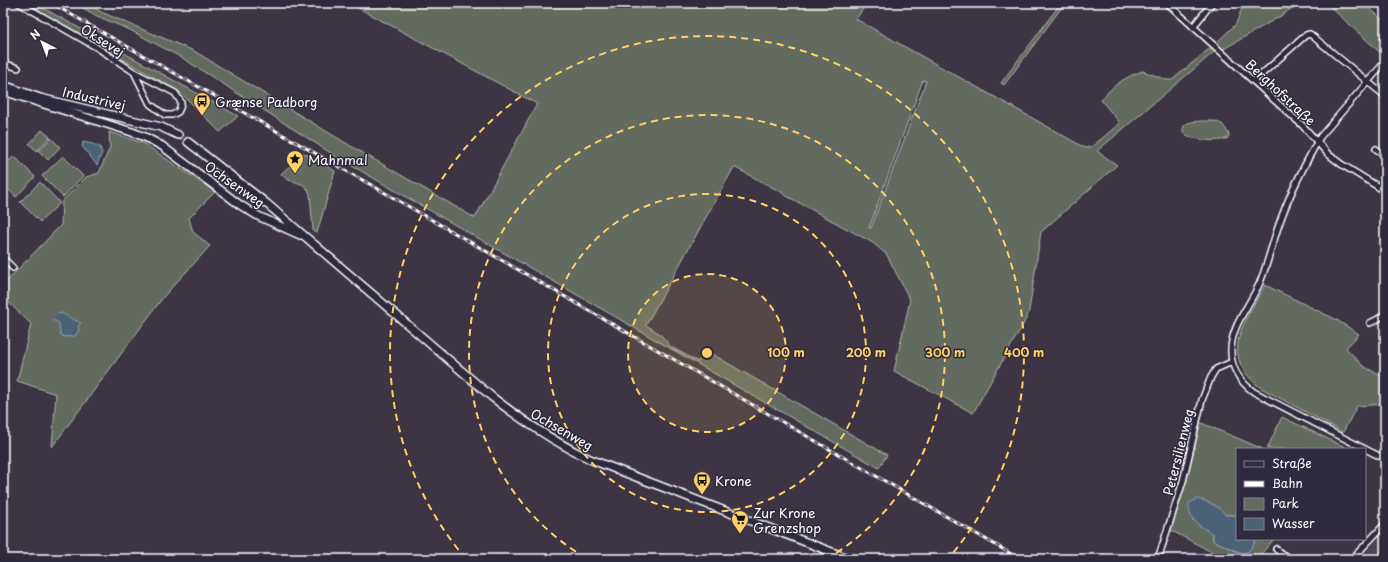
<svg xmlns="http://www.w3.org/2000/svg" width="1388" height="562" font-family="'Playpen Sans',sans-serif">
  <rect width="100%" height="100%" fill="#3d3544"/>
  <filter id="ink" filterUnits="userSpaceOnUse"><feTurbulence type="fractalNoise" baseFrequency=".025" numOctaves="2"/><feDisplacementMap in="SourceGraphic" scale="8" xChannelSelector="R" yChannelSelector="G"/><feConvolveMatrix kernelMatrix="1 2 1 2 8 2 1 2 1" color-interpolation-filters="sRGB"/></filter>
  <g filter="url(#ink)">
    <polygon fill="#4e424d" points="1385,531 1385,559 1359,559"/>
    <g fill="#636b5f" stroke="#b1b5af" fill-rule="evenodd">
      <polygon points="25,3 34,3 238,116 220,132 180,92"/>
      <path d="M 74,3 L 88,3 L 101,12 L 194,51 L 349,145 L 475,218 L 537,104 L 349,3 L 867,3 L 856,19 C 932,63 1009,104 1085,148 L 1093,146 L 1120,123 L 1101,100 C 1112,86 1126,76 1143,71 L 1167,80 L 1172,80 L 1209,49 L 1214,52 L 1097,151 L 1117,165 L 1041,232 L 1029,311 L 1026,319 L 973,413 L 894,371 L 910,300 L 887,255 L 873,243 L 783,194 L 783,193 L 734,167 L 646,325 L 660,334 L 671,347 L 698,362 L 705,350 L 887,455 L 879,468 L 340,159 L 184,59 L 130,30 L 97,16 ZM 923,80 L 926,81 L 871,228 L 869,228 Z"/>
      <polygon points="1061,3 1065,3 1004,85 1001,83"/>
      <polygon points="1244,3 1298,3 1284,14 1222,50 1215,44 1236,24"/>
      <polygon points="1326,3 1364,3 1385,22 1385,57"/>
      <path d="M 1214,121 L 1222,124 L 1229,134 L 1228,138 C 1219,143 1191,140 1183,133 C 1183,130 1183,128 1184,126 C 1187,120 1208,121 1214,121 Z"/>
      <polygon points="42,130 50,137 37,151 29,144"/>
      <polygon points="109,132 143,143 215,192 189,218 193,232 210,246 164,296 52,447 56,394 17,381 31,324 3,297 3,285 61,225 62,201 86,177 99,173 110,147"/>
      <polygon points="51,138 60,147 48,160 39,151"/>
      <path d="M 304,153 L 335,171 L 317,233 L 313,231 L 310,194 C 305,182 299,184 289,180 C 286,179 283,176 281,174 Z"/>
      <polygon points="14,156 35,177 16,197 3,184 3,167"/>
      <polygon points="63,156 83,176 63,197 42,176"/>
      <polygon points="40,182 60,203 40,222 20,202"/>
      <path d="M 1265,285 L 1335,319 L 1359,334 L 1346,348 L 1363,366 L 1385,378 L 1385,404 L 1357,406 L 1343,432 L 1261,388 C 1217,355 1245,322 1265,285 Z"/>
      <polygon points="1282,417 1349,449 1267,449"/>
      <polygon points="1199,422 1263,449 1237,449 1237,515 1225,515 1192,519 1213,534 1213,540 1238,552 1248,551 1257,539 1274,539 1257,559 1225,559 1170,530 1186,482"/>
    </g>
    <g fill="#4b6276" stroke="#93a1ad">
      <polygon points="83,142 93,144 100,147 102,153 97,165 96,164 82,146"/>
      <polygon points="61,313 81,323 78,326 79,330 75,336 64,337 60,334 59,323 52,320 58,314"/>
      <path d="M 1197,499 C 1206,500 1221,507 1225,515 L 1237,515 L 1237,539 L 1257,539 C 1254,543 1251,550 1247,552 C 1240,556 1221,542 1213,541 L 1213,534 C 1199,525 1188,521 1189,503 Z"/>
    </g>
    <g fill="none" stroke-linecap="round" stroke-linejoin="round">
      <polyline stroke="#504957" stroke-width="7" stroke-dasharray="7 3.5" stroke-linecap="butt" points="178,135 188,142"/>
      <g stroke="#fff" stroke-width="8">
        <g id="street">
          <polyline points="19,3 96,47 134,72 175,93 181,102 180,108 178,112 172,115 165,115 150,104 134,72"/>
          <polyline points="1167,3 1303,126 1328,154 1341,164 1385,191"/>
          <polyline points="1193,27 1212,3"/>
          <polyline points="3,63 18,68"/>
          <polyline points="1254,81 1306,35 1310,34 1385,96"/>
          <polyline points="1376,149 1385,155"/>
          <polyline points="1379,187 1385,178"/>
          <polyline points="3,258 13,268"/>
          <polyline points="1370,323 1378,319 1385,314"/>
          <path d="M 1365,449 L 1254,392 C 1240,382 1230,367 1231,349 C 1232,323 1252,303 1261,280 C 1269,259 1274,237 1282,216 C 1292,189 1306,162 1320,137 L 1384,63"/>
          <polyline points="1365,449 1385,459"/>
          <polyline points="1276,549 1282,554 1291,559"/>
          <polyline points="1158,559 1183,481 1202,400 1211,377 1216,369 1232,362"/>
          <polyline points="1352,559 1385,524"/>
        </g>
      </g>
      <g stroke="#fff" stroke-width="10">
        <g id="secondary">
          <polyline points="3,85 40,98 161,127 178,135"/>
          <polyline points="3,91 132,132 145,137 162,146 240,205 258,216 300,235"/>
          <path d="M 188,142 L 266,203 L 492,397 C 523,421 555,443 592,460 L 850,559"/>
        </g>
      </g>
      <use href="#street" stroke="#2f2a3d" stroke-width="5"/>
      <use href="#secondary" stroke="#2f2a3d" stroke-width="7"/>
      <g stroke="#fff" stroke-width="3">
        <polyline id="rail" points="51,3 380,190 1020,559"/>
      </g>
      <use href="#rail" stroke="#2f2a3d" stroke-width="1.5" stroke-dasharray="4.5" stroke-linecap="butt"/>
    </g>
  </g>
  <circle cx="707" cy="353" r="79" fill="#ffd166" fill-opacity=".12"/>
  <g fill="none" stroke="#ffd166" stroke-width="2" stroke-dasharray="7 5">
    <circle cx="707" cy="353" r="79"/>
    <circle cx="707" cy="353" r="159"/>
    <path d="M586 558A238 238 0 1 1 828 558"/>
    <path d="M466 559A317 317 0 1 1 948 559"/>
  </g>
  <defs>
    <g id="bus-pin" transform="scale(0.9)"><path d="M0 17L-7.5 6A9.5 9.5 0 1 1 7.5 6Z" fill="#ffd166" stroke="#2f2a3d"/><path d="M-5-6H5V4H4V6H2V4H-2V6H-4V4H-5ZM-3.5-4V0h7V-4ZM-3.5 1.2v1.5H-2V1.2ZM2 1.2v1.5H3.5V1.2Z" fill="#111"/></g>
    <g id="sight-pin" transform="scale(0.9)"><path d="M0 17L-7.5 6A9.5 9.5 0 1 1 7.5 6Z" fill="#ffd166" stroke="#2f2a3d"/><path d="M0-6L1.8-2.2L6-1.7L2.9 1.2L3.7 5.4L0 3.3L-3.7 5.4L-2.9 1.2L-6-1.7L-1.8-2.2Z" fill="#111"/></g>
    <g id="supermarket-pin" transform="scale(0.9)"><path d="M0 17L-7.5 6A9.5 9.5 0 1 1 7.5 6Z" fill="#ffd166" stroke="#2f2a3d"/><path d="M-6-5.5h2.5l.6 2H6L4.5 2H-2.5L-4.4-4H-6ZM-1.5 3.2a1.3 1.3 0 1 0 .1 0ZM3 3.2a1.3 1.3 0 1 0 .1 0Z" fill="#111"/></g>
  </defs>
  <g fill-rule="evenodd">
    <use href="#bus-pin" x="202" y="101"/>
    <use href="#sight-pin" x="295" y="159"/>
    <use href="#bus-pin" x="702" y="480"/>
    <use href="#supermarket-pin" x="740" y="519"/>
  </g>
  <g text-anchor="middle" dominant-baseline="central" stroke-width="3" stroke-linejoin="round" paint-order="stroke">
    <g font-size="13" fill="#fff" stroke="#2f2a3d">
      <text transform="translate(103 40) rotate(32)">Oksevej</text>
      <text transform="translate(1281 92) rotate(43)">Berghofstraße</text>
      <text transform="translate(94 98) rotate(13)">Industrivej</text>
      <text transform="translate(235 184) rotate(35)">Ochsenweg</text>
      <text transform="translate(562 429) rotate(30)">Ochsenweg</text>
      <text transform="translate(1178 452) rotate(-76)">Petersilienweg</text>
    </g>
    <g font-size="13" fill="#fff" stroke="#2f2a3d" text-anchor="start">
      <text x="215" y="101">Grænse Padborg</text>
      <text x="308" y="159">Mahnmal</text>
      <text x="715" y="480">Krone</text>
      <text x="753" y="512">Zur Krone<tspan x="753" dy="15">Grenzshop</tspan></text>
    </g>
  </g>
  <circle cx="707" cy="353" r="6" fill="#ffd166" stroke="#2f2a3d" stroke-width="2"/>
  <g font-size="12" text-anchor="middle" font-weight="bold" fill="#ffd166" stroke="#2f2a3d" stroke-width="3" stroke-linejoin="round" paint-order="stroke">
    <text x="786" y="357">100 m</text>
    <text x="866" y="357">200 m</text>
    <text x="945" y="357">300 m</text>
    <text x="1024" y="357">400 m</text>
  </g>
  <rect width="1388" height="562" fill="none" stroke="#2f2a3d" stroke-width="16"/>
  <rect x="8" y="8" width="1372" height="546" fill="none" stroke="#fff" stroke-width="1.5" filter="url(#ink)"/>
  <rect x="1236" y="448" width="130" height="92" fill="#2f2a3d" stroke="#827f8b"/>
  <rect x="1244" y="461" width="20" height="6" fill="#2f2a3d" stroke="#827f8b"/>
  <text x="1272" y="468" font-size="12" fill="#ffffff">Straße</text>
  <rect x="1244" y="481" width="20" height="6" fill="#ffffff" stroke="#827f8b"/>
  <text x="1272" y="488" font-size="12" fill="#ffffff">Bahn</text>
  <rect x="1244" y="498" width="20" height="12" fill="#636b5f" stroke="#827f8b"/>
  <text x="1272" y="508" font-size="12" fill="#ffffff">Park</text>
  <rect x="1244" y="518" width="20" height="12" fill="#4b6276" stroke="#827f8b"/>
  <text x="1272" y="528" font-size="12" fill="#ffffff">Wasser</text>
  <g transform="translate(42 42) rotate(318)" stroke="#2f2a3d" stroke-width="3" paint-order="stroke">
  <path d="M0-3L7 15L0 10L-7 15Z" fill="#ffffff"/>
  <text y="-6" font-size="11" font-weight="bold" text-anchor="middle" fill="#ffffff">N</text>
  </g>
</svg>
